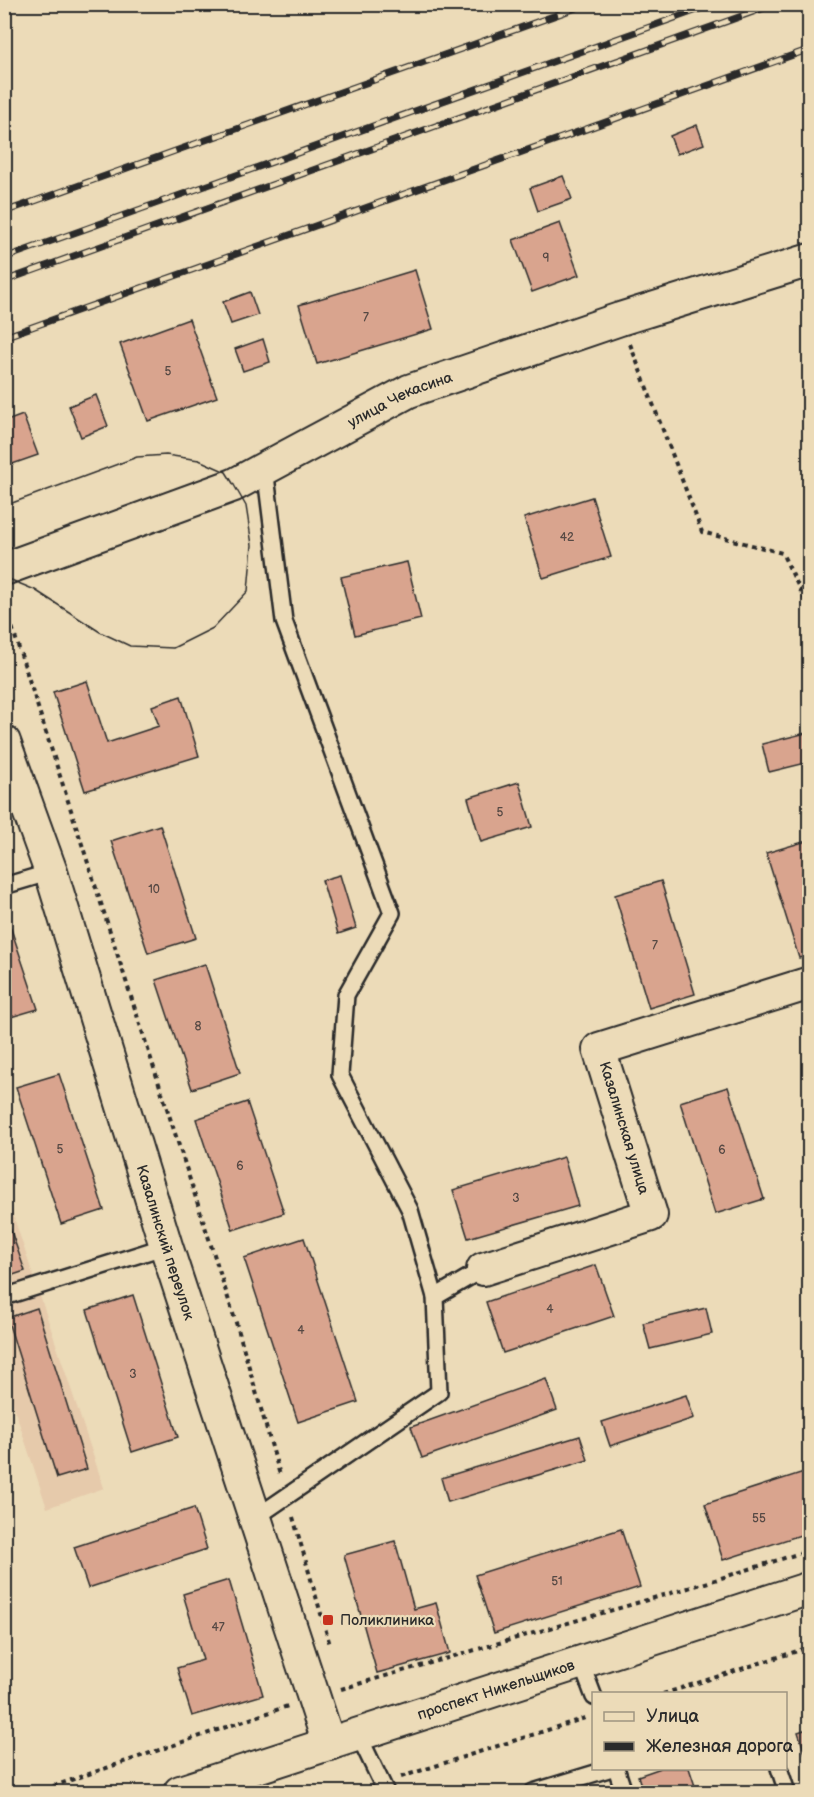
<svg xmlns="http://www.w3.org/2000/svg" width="814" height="1797" font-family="'Balsamiq Sans',sans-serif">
  <rect width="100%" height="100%" fill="#ecdbb8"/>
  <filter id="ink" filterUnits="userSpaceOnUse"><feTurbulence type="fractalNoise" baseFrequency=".0167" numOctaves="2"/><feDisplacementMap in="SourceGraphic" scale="12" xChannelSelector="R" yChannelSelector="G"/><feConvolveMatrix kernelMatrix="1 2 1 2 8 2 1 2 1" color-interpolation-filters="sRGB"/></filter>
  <g filter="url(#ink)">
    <polygon fill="#e6caab" points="4,1188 104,1488 47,1508 5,1380"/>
    <g fill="#d9a48e" stroke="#2b2b2b" stroke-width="1.5">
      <polygon points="697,125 704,144 677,154 670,136"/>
      <polygon points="563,176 572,199 538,211 530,188"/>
      <polygon points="560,223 579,275 532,292 513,240"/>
      <polygon points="415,270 433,329 317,364 299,305"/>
      <polygon points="250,292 258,315 231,324 223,302"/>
      <polygon points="189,319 217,397 148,421 120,344"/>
      <polygon points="263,339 270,362 243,371 235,349"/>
      <polygon points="96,395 108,426 81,437 69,406"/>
      <polygon points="23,415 38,455 4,467 4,422"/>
      <polygon points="592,497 611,557 543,578 524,518"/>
      <polygon points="407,562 421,619 355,635 341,577"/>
      <polygon points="87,681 107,743 159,726 152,706 181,696 199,756 85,791 53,692"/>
      <polygon points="810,732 810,762 769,772 762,744"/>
      <polygon points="519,782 532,827 481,842 468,798"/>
      <polygon points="160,825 196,938 148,953 111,841"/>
      <polygon points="810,840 810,955 799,958 766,853"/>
      <polygon points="340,875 356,928 338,934 322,880"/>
      <polygon points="661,881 695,994 649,1008 615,895"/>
      <polygon points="4,908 38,1009 4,1019"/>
      <polygon points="205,964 240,1073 192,1089 156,980"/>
      <polygon points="59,1074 104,1210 61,1224 16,1087"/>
      <polygon points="728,1087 764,1199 715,1214 680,1102"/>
      <polygon points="247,1102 284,1213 233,1230 196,1119"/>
      <polygon points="564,1157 578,1206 468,1238 453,1190"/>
      <polygon points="4,1211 25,1271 4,1278"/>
      <polygon points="304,1238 358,1402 298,1422 244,1258"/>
      <polygon points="596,1265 614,1316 503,1353 486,1302"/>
      <polygon points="133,1295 178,1437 132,1452 87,1310"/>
      <polygon points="37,1308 87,1469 57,1478 7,1318"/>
      <polygon points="706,1308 712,1334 650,1349 643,1323"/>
      <polygon points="546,1379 557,1410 422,1458 411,1427"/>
      <polygon points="686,1395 694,1418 610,1446 602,1422"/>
      <polygon points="580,1436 588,1460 448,1502 441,1478"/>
      <polygon points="810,1470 810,1532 723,1560 705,1504"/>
      <polygon points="194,1508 207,1549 88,1588 74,1547"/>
      <polygon points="621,1529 640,1587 494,1633 475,1575"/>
      <polygon points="395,1541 414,1609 436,1603 450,1653 377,1673 344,1555"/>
      <polygon points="229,1580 263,1695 192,1716 177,1668 203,1660 183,1594"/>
      <polygon points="810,1728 810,1768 798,1732"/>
      <polygon points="661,1768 689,1768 697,1792 643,1792 638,1776"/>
    </g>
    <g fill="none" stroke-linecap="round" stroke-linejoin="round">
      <g stroke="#2b2b2b" stroke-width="20">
        <g id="lane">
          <polyline points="265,468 284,621 392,913 346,995 340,1075 410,1210 435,1297"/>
          <polyline points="4,886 51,872"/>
          <polyline points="4,1297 166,1246"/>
          <polyline points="255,1518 439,1392 435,1297 483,1269"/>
          <polyline points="581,1663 594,1697"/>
          <polyline points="358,1734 386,1792"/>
          <polyline points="616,1768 624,1792"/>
          <polyline points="779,1768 787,1792"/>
          <polyline points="533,1792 612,1768"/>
        </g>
      </g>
      <g stroke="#2b2b2b" stroke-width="36">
        <g id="street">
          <path id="s1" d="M 4,569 L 234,485 L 409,391 L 620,319 L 810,260"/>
          <path id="s2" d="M 4,742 L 51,872 L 166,1246 L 329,1744"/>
          <polyline points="483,1269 651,1215 599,1049 810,983"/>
          <path id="s3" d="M 180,1792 L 810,1588"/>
        </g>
      </g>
      <g stroke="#2b2b2b" stroke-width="4" stroke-dasharray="4.5 4.5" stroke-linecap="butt">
        <polyline points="630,344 702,532 782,553 810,610"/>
        <polyline points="4,602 238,1329 280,1475"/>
        <polyline points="293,1517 330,1645"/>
        <polyline points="341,1689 702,1584 810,1550"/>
        <polyline points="663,1694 810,1647"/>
        <polyline points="401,1777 588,1717"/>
        <polyline points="36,1792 288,1706"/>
        <polyline points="352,1792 362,1789"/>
      </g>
      <use href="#lane" stroke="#ecdbb8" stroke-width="15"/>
      <use href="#street" stroke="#ecdbb8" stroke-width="32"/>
      <polyline stroke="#2b2b2b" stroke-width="1.5" points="4,506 137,457 166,455 199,460 226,472 234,485 246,506 252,545 248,591 213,628 173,648 130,646 100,632 35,590 4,577"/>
      <g stroke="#2b2b2b" stroke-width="7">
        <g id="rail">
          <polyline points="4,212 587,4"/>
          <polyline points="4,258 714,4"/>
          <polyline points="4,281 775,4"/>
          <polyline points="4,337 810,49"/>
        </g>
      </g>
      <use href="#rail" stroke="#ecdbb8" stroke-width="4.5" stroke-dasharray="14" stroke-linecap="butt"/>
    </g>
  </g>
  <rect fill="#c8321e" stroke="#ecdbb8" stroke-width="2" x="322" y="1614" width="12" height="12" rx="3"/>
  <g text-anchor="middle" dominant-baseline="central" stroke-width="4.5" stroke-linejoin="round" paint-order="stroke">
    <g font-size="12" fill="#564944">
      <text x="546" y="258">9</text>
      <text x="366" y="317">7</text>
      <text x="168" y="371">5</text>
      <text x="567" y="537">42</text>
      <text x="500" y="812">5</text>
      <text x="154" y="889">10</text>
      <text x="655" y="945">7</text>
      <text x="198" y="1026">8</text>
      <text x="60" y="1149">5</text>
      <text x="722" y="1150">6</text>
      <text x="240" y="1166">6</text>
      <text x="516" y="1198">3</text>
      <text x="550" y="1309">4</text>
      <text x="301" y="1330">4</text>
      <text x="133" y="1374">3</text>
      <text x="759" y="1518">55</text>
      <text x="557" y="1581">51</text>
      <text x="218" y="1627">47</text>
    </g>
    <g font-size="15" fill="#2b2b2b" stroke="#ecdbb8">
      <text stroke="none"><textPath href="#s1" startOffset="432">улица Чекасина</textPath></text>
      <text transform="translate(624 1128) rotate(73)">Казалинская улица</text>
      <text stroke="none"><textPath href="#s2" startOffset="526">Казалинский переулок</textPath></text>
      <text stroke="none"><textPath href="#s3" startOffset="332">проспект Никельщиков</textPath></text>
    </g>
    <g font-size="15" fill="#2b2b2b" stroke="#ecdbb8" text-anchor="start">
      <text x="340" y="1620">Поликлиника</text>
    </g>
  </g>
  <rect width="814" height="1797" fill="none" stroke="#ecdbb8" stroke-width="24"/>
  <rect x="12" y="12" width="790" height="1773" fill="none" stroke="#2b2b2b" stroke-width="2" filter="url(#ink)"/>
  <rect x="592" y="1692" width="195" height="78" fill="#ecdbb8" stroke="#9f9580" stroke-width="1.5"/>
  <rect x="604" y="1712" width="30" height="9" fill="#ecdbb8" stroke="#9f9580" stroke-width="1.5"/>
  <text x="646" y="1722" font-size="18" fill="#2b2b2b">Улица</text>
  <rect x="604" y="1742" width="30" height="9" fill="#2b2b2b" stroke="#9f9580" stroke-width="1.5"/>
  <text x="646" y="1752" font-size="18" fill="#2b2b2b">Железная дорога</text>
</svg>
